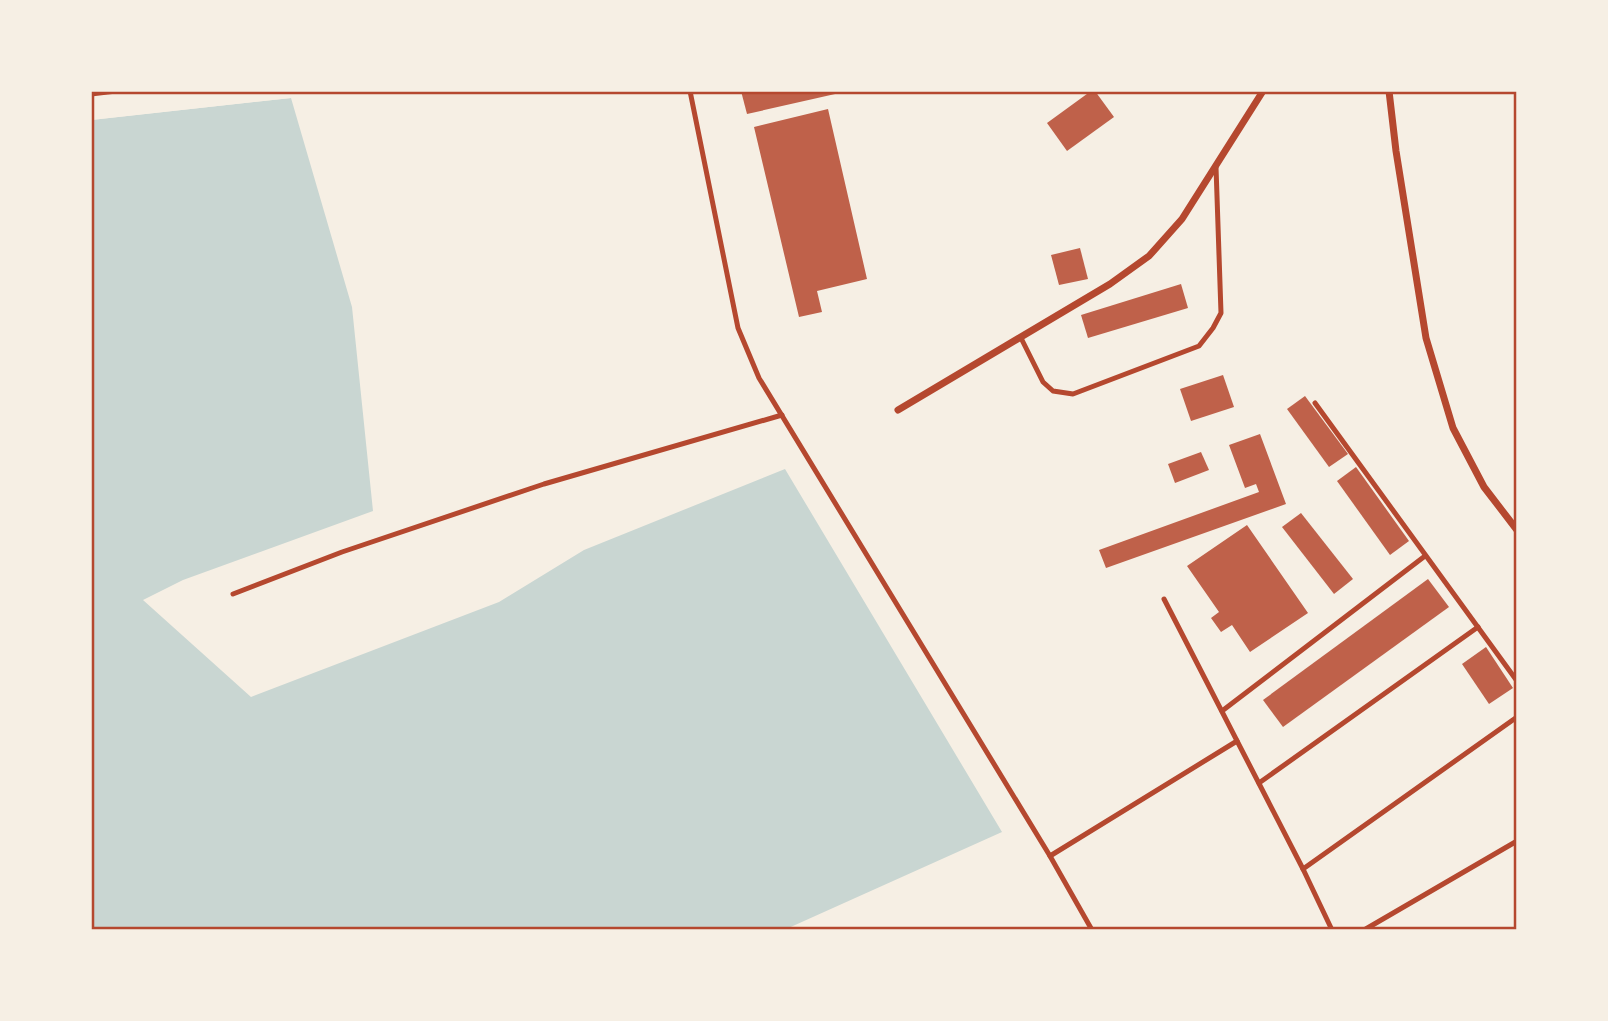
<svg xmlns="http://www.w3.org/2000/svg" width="1608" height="1021" font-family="'Space Grotesk',sans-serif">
  <rect width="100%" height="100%" fill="#f6efe4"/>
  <polygon fill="#c9d6d2" points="291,98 352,307 373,511 183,580 143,600 251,697 499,602 584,550 785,469 1002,832 784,930 91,930 91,120"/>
  <polygon fill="#f6efe4" points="291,95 291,98 91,120 91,117"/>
  <g fill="#bf614a">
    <polygon points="741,91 843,91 844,92 747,114"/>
    <polygon points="1091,91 1095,91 1114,117 1067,151 1047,123"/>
    <polygon points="828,109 867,279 817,291 822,312 799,317 754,127"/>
    <polygon points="1080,248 1088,279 1059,285 1051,255"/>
    <polygon points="1181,284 1188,308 1088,338 1081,315"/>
    <polygon points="1223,375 1234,407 1191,421 1180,389"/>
    <polygon points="1305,396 1348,454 1329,467 1287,409"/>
    <polygon points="1260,434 1286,504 1106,568 1099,550 1259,492 1256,484 1245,488 1229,445"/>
    <polygon points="1201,452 1209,470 1175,483 1168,464"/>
    <polygon points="1356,467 1409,541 1390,555 1337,481"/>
    <polygon points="1301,513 1353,579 1334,594 1282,527"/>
    <polygon points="1247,525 1308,613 1250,652 1232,625 1221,632 1211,618 1219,612 1187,566"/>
    <polygon points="1428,579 1449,607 1283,727 1263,700"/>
    <polygon points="1486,647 1513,688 1489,704 1462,664"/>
  </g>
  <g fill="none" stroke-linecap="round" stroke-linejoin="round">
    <g stroke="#b5482f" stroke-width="5">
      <polyline points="690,91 738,328 759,378 1050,856 1092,930"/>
      <polyline points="91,94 116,91"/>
      <polyline points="1021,338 1043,382 1053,391 1073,394 1199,346 1213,328 1221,313 1216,167"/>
      <polyline points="1315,403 1517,681"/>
      <polyline points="233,594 342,552 544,484 782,415"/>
      <polyline points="1164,599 1303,869 1332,930"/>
      <polyline points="1222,711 1425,556"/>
      <polyline points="1259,783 1478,627"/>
      <polyline points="1050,856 1237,741"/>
      <polyline points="1303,869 1517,717"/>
      <polyline points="1364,930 1517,841"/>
    </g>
    <g stroke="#b5482f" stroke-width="7">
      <polyline points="1389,91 1396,151 1426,338 1453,428 1484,487 1517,530"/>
      <polyline points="898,410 1110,284 1149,256 1182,219 1263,91"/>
    </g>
  </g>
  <rect width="1608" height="1021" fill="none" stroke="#f6efe4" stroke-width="186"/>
  <rect x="93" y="93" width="1422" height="835" fill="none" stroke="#b5482f" stroke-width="2.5"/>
</svg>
